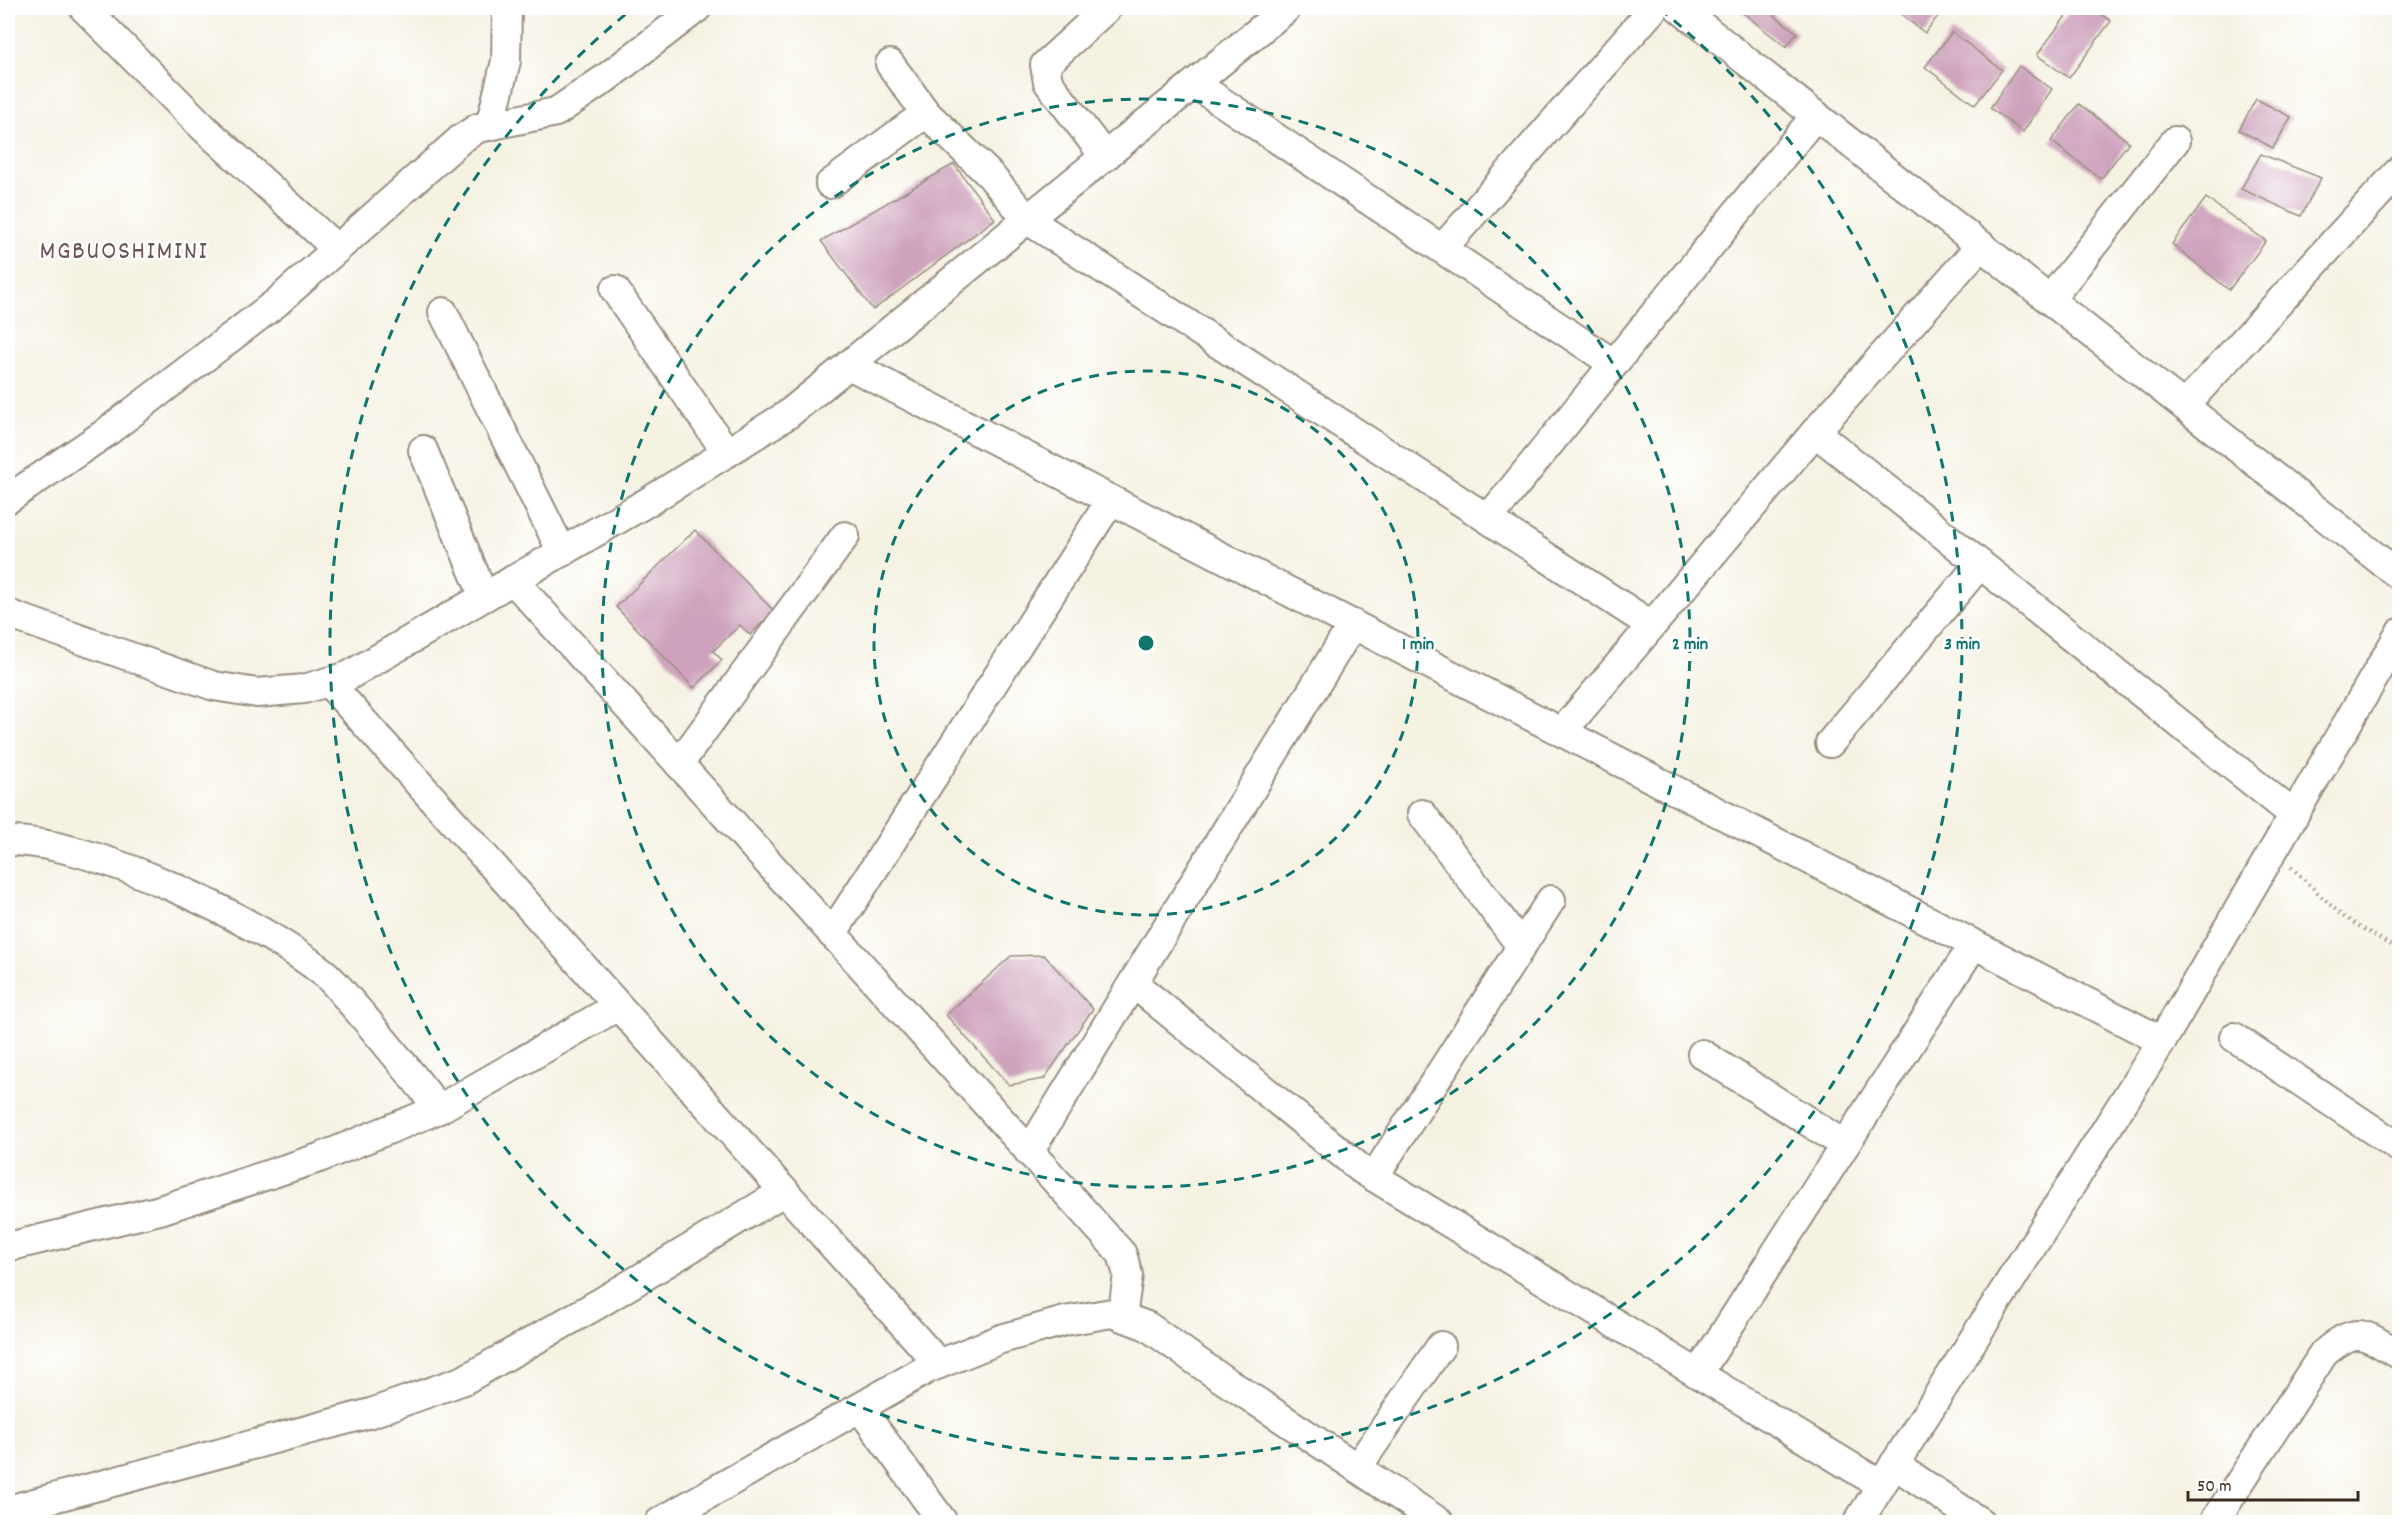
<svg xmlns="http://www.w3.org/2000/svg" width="2407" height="1530" font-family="Dekko,sans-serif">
  <rect width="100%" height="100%" fill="#fff"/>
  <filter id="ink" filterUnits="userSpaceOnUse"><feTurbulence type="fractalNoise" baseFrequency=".0167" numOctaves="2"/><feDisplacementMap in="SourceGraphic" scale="12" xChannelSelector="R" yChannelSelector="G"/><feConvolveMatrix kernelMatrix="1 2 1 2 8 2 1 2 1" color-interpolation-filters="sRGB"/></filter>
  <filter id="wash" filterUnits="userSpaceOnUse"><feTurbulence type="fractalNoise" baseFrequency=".008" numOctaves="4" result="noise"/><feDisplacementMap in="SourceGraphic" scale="24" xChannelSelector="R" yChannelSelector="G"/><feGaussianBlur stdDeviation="1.35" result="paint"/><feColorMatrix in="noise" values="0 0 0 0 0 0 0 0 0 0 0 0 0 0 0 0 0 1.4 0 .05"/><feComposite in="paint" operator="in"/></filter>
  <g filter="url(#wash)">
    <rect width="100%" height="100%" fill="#f5f2e2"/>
    <g id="blocks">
      <g fill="#cea2bc">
        <polygon points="1737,8 1765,8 1797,33 1786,47"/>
        <polygon points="1893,8 1928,8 1938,16 1925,33"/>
        <polygon points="2072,8 2092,8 2111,21 2069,78 2037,55"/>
        <polygon points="1952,32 2002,70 1975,105 1925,67"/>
        <polygon points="2019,66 2052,89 2023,132 1990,108"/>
        <polygon points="2256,99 2291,117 2273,148 2239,130"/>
        <polygon points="2079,104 2129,142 2101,179 2051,141"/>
        <polygon points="2261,154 2321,178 2301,216 2241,189"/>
        <polygon points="954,164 995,219 873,310 821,241"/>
        <polygon points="2206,198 2266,241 2229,290 2172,244"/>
        <polygon points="695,530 774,611 750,635 740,625 713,651 722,660 694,688 616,607"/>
        <polygon points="1044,955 1093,1009 1044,1079 1009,1085 946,1015 1011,956"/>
      </g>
    </g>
  </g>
  <g filter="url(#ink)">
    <use href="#blocks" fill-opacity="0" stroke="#988e80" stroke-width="1.5"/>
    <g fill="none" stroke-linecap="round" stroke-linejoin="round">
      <g stroke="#988e80" stroke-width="32">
        <g id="minor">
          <polyline points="84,8 205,129 337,249"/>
          <polyline points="1679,8 2400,576"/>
          <polyline points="890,64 926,113 990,175 1028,220 1651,625"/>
          <polyline points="1195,84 1614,364"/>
          <polyline points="490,126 506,61 507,8"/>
          <polyline points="1105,157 1048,82 1045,65 1107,8"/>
          <polyline points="830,184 926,113"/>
          <polyline points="1442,249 1654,8"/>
          <polyline points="615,290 727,453"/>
          <polyline points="2051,298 2175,141"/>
          <polyline points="443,312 562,552"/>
          <polyline points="849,365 2162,1041"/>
          <polyline points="2185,405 2400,170"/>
          <polyline points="1815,432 2294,815"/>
          <polyline points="423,450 484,597"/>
          <polyline points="8,499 104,434 276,303 461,139 478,128 556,112 606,78 697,8"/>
          <polyline points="1488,519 1816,115"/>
          <polyline points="513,580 1122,1254 1128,1275 1122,1317"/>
          <polyline points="8,614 214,686 257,693 304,689 348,676 651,500 787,415 1287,8"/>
          <polyline points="328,682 939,1364"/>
          <polyline points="1562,732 1815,432 1981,245"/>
          <polyline points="1830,743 1980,564"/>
          <polyline points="679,764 845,536"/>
          <polyline points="1422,814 1521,946"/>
          <path d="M 8,841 C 92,840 257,920 324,973 C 335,982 345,996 355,1007 C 384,1040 411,1074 439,1109"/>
          <polyline points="832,934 1111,500"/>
          <polyline points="1133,983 1361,1169 1881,1485"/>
          <polyline points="2234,1037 2400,1148"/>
          <polyline points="1702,1054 1845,1145"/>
          <polyline points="1029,1152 1353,624"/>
          <polyline points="1374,1177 1551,900"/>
          <polyline points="8,1247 160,1210 319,1158 439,1109 618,1006"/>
          <polyline points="1698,1374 1974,944"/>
          <polyline points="860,1408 943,1522"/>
          <polyline points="1894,1464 1980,1522"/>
          <polyline points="1357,1468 1441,1346"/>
          <polyline points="8,1510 371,1413 464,1380 598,1304 785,1191"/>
          <polyline points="660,1522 927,1369 1001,1339 1065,1321 1112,1313 1147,1326 1212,1372 1439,1522"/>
          <polyline points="1858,1522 2162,1041 2400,633"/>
          <path d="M 2214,1522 L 2324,1353 C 2359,1324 2363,1334 2400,1355"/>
        </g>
      </g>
      <polyline stroke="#988e80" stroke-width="4" stroke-dasharray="1.5 4.5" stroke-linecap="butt" points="2291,867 2341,915 2400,951"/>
      <use href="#minor" stroke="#fff" stroke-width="28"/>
    </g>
  </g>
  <g fill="none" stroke="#0f766e" stroke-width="3" stroke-dasharray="10 8">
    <circle cx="1146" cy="643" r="272"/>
    <circle cx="1146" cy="643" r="544"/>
    <path d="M1660 9A816 816 0 1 1 632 9"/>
  </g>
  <g text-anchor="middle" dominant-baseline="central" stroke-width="5" stroke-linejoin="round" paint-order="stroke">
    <g font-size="27" letter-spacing="1.5" fill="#6e5455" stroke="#fff">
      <text x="124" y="252">MGBUOSHIMINI</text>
    </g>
  </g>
  <circle cx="1146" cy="643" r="9" fill="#0f766e" stroke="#fff" stroke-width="3"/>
  <g font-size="18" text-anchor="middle" font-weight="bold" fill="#0f766e" stroke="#fff" stroke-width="5" stroke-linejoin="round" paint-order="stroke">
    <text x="1418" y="649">1 min</text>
    <text x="1690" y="649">2 min</text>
    <text x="1962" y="649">3 min</text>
  </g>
  <rect width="2407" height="1530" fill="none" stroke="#fff" stroke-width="30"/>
  <path d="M2188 1491v9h170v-9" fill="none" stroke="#3b2a1e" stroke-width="3"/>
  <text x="2197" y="1491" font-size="18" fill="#3b2a1e" stroke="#ffffff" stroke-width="4.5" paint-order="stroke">50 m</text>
</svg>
